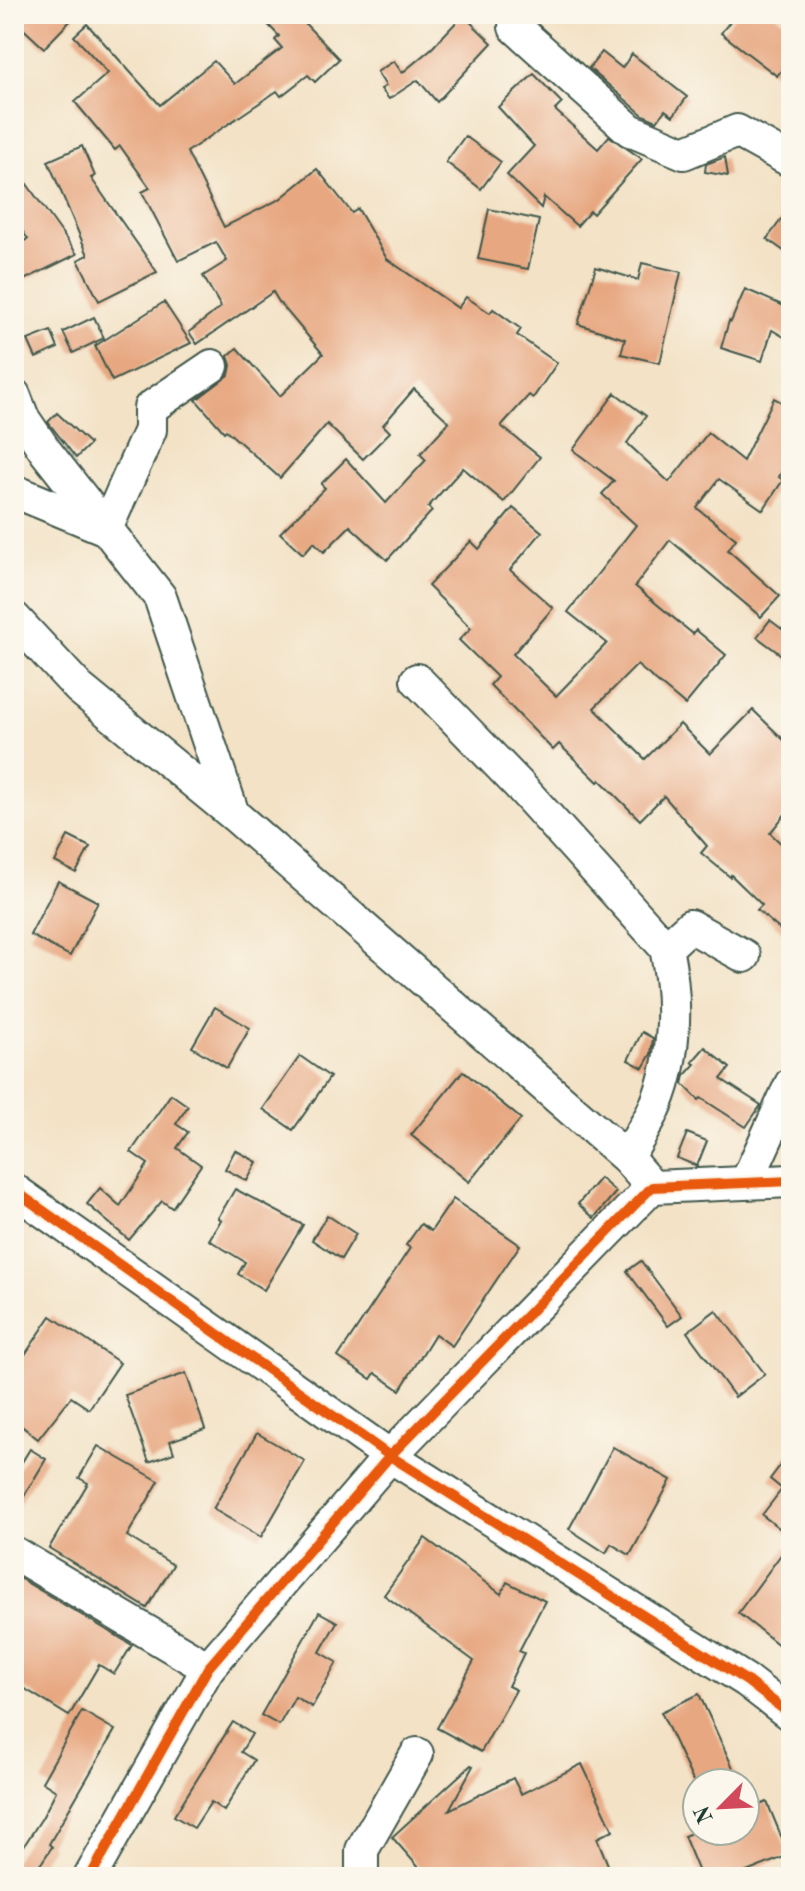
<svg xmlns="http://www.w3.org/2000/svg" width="805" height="1891" font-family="'Old Standard TT',serif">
  <rect width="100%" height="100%" fill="#fbf7ec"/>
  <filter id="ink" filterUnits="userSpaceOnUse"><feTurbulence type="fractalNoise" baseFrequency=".0125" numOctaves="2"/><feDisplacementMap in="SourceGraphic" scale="16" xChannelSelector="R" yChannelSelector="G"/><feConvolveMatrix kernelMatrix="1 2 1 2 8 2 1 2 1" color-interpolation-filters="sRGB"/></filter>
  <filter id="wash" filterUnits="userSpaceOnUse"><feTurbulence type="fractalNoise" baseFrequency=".006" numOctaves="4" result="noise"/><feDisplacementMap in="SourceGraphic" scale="32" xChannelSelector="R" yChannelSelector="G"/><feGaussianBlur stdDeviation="1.8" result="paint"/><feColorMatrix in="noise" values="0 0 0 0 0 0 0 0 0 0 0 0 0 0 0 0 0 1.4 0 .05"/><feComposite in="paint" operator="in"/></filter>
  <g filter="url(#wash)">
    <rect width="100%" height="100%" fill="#f3e2c6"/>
    <g id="blocks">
      <g fill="#e7a781">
        <polygon points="28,14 77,14 44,48 18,24"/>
        <polygon points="258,14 296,14 339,59 315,82 308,75 281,96 277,91 187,152 224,227 280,199 317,169 352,213 358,209 387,259 458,308 466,297 490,313 493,309 521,329 517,335 557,363 533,398 529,395 501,426 540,457 504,502 463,468 428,507 432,511 387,560 350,526 324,552 314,542 303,554 280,533 325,488 321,484 346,459 386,503 426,460 420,454 449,422 414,389 383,425 390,432 363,459 327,424 280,478 226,430 224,432 196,400 229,375 231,365 228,356 237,348 280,396 323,354 279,302 273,292 197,344 189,332 221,307 203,276 227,261 216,242 178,261 142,192 150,188 120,146 115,150 75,102 108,73 74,36 87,24 160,105 214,61 235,84 282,48 275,40 279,36"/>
        <polygon points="736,14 775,14 791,26 791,57 777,76 721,33"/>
        <polygon points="463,15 492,43 437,102 418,80 389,99 381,89 386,86 377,72 394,61 402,73 432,48"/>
        <polygon points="602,52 622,68 632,54 687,97 673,116 665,110 657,121 643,115 589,68"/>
        <polygon points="534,74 562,103 555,110 598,149 609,136 642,159 593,214 590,211 577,226 544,197 541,208 507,175 534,146 498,107"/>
        <polygon points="465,136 501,162 481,189 446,162"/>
        <polygon points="82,146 95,176 91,178 157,272 99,301 78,260 88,255 48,161"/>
        <polygon points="725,157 728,176 705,172 706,164"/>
        <polygon points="14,166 77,254 20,282 14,270 14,246 28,239 14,219"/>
        <polygon points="791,206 791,256 767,239"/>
        <polygon points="489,209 539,220 528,269 478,259"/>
        <polygon points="642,263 681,272 660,363 621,354 625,339 578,324 596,267 638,280"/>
        <polygon points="745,289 791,309 791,341 772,330 762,361 721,348 729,321 731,322"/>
        <polygon points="164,302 191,343 112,381 95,346"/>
        <polygon points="94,317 104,338 73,353 63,332"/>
        <polygon points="51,331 58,348 36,358 28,340"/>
        <polygon points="615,393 646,416 627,443 669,482 708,433 743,461 774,398 791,407 791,453 779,477 783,480 763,510 719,479 697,508 736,539 728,550 780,596 761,617 670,540 635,586 693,634 696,630 726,655 685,705 637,665 594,708 645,759 680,724 710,754 753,710 791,747 791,807 770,833 791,853 791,939 757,910 762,905 731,875 730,877 701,853 707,846 664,796 640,820 600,780 598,782 559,744 553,750 490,685 497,677 459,640 471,628 428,586 471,541 479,549 513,508 542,532 510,570 553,608 513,654 556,696 607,643 568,612 636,525 602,494 614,481 573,450"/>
        <polygon points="57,413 90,444 76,458 48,422"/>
        <polygon points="770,620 791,636 791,662 757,637"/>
        <polygon points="68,836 90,847 76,873 55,862"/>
        <polygon points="58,881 98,902 70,956 30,935"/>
        <polygon points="215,1007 250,1028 227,1068 192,1047"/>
        <polygon points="642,1032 653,1038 651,1054 643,1068 628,1060"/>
        <polygon points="705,1047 730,1068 721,1079 761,1105 746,1127 701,1098 699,1100 683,1084 685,1075 695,1064 692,1062"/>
        <polygon points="300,1056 330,1077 293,1130 263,1109"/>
        <polygon points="463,1071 521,1119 469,1182 411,1135"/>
        <polygon points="171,1094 188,1106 176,1124 188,1132 177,1148 201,1165 172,1208 162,1201 129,1240 87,1204 100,1188 120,1206 148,1164 131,1152"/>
        <polygon points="687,1133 707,1141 697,1166 677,1158"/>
        <polygon points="235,1150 257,1162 247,1181 225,1169"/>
        <polygon points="600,1178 616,1192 594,1218 578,1204"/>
        <polygon points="235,1189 303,1225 264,1290 238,1274 245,1262 209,1240 221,1220 218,1218"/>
        <polygon points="453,1199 520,1245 452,1346 435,1334 400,1390 375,1373 371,1379 338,1357 410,1248 406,1245 421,1224 431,1231"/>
        <polygon points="327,1215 356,1234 341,1259 312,1240"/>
        <polygon points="641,1261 682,1316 668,1326 627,1271"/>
        <polygon points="716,1310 765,1374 735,1397 687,1332"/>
        <polygon points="51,1316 120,1363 89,1409 71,1397 38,1439 14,1420 14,1371"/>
        <polygon points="186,1373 205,1429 170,1441 174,1453 149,1462 125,1395"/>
        <polygon points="257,1433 305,1461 261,1537 213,1509"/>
        <polygon points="98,1446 159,1481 127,1536 173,1565 147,1608 49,1548 88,1483 79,1478"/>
        <polygon points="613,1447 671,1480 630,1555 611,1544 606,1553 569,1529"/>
        <polygon points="30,1449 46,1459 14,1513 14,1475"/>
        <polygon points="791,1451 791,1537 762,1515 782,1489 770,1479"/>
        <polygon points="425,1538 501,1594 507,1582 545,1601 519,1651 524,1653 508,1686 516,1690 481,1752 437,1728 474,1661 384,1595"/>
        <polygon points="791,1541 791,1629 779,1645 738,1613"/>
        <polygon points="14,1575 132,1645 114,1674 99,1665 69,1716 14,1682"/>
        <polygon points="319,1612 337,1622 320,1652 337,1662 312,1707 295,1697 279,1725 261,1715"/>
        <polygon points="699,1694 740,1783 694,1783 661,1712"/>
        <polygon points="82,1711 115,1730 49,1844 52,1847 32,1877 14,1877 14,1861 42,1818 56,1791 42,1782"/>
        <polygon points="233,1722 252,1734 241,1752 254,1760 224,1811 211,1802 194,1828 174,1816"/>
        <polygon points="582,1764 613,1830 597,1838 613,1877 427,1877 392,1837 471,1765 473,1766 449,1810 513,1778 521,1794"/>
        <polygon points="767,1802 789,1855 734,1877 701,1877 684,1836 696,1831 745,1831 745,1811"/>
      </g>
    </g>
  </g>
  <g filter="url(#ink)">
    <use href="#blocks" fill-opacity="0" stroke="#3f564a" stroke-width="2"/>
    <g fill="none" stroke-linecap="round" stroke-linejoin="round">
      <g stroke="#3f564a" stroke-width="36">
        <g id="minor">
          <polyline points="515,27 630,130 684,153 737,131 791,161"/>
          <polyline points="14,395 23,418 46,452 160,597 233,814"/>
          <polyline points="14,491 106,529 150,430 150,408 212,366"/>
          <polyline points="14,618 79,688 233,814 627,1158 652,1187"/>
          <path d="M 417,680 L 518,784 L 666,948 C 678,1002 676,1064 652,1114 C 644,1129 635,1144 627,1158"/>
          <polyline points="666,948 690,926 744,956"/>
          <polyline points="747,1181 791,1084"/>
          <polyline points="14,1190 390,1456 747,1681 791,1715"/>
          <polyline points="14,1553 208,1668"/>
          <polyline points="90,1877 208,1668 390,1456 652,1187 791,1181"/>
          <polyline points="362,1877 362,1850 417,1754"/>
        </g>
      </g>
      <use href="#minor" stroke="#fff" stroke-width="32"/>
      <g stroke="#fbf7ec" stroke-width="15">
        <g id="cycleway">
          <polyline points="14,1190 390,1456 747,1681 791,1715"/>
          <polyline points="90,1877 208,1668 390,1456 652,1187 791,1181"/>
        </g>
      </g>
      <use href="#cycleway" stroke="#e8590c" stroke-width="10"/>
    </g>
  </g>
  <rect width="805" height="1891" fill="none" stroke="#fbf7ec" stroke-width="48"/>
  <g transform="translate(721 1807) rotate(246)"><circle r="38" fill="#fbf7ec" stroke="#a3ada2" stroke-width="2"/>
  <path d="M0-6L14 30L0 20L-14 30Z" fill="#d1495b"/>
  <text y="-12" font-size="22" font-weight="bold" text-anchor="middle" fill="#1f3d34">N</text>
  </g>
</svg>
